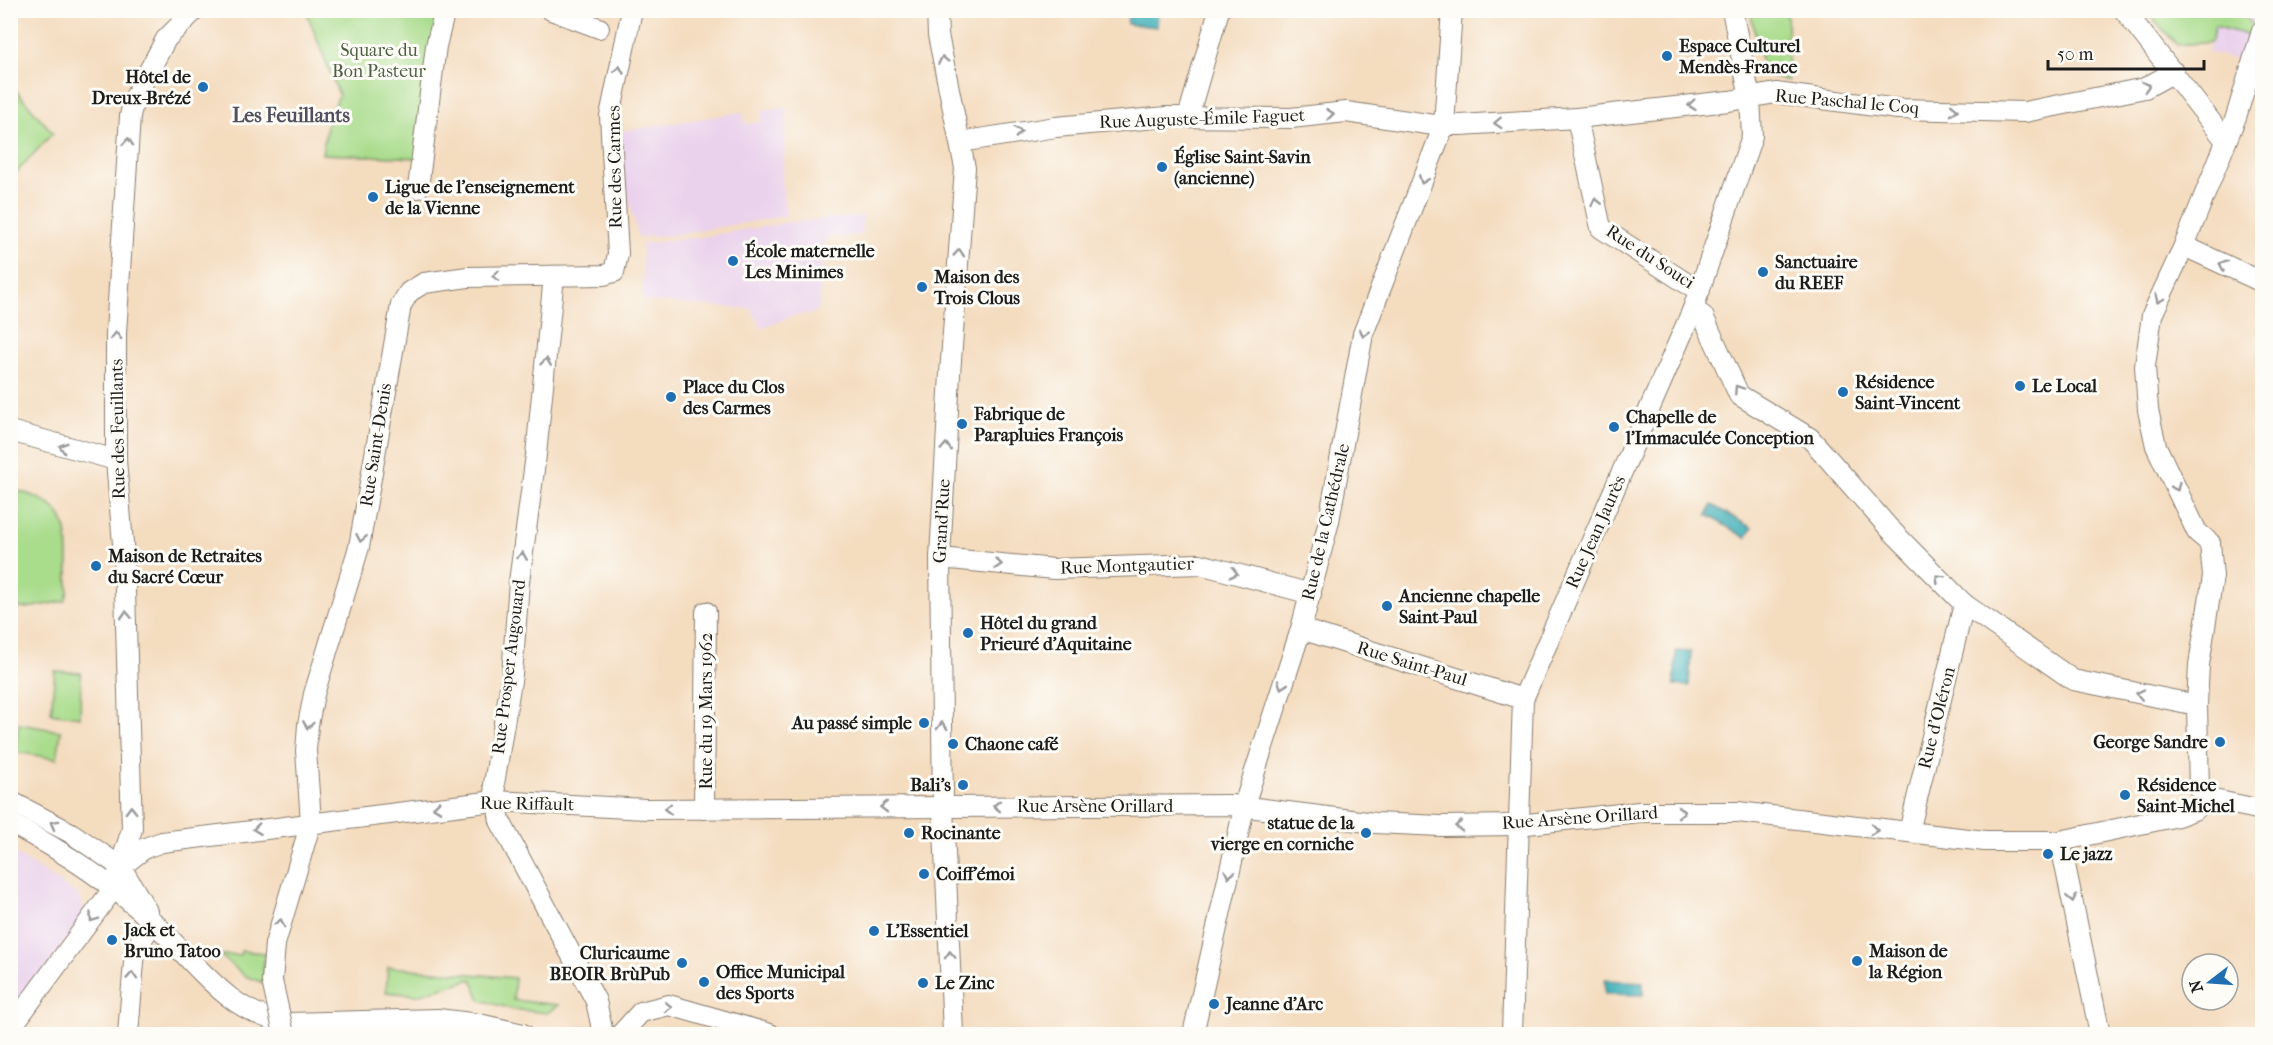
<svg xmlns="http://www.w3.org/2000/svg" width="2273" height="1045" font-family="'IM FELL French Canon',serif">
  <rect width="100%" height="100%" fill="#fdfcf7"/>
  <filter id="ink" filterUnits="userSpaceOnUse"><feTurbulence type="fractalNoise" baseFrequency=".0167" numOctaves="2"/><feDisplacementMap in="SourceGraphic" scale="12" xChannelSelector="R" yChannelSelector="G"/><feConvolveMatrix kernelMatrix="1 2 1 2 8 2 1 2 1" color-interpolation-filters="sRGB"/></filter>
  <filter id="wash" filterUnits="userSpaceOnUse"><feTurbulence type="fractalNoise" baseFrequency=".008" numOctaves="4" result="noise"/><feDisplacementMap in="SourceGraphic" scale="24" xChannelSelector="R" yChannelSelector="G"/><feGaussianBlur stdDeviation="1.35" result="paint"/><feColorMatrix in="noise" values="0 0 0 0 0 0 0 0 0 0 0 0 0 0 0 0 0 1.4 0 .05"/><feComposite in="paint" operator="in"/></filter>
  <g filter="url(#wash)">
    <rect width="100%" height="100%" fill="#f4dcbf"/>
    <g fill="#ead1ec">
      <polygon points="2146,11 2258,11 2244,61 2208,52 2210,42 2177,45"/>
      <polygon points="787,108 782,182 786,216 673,235 638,237 622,172 622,131 743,112 745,124 762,122 762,110"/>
      <polygon points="865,216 862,221 862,235 825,237 819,308 812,314 794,315 762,328 751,309 643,301 642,244 701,237 790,222"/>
      <polygon points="11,851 77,894 83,906 81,919 11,1017"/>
    </g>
    <g fill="#a9dc8b" stroke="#627c54" stroke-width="1.5">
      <polygon points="306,11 441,11 418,158 322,154 327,126 339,95"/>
      <polygon points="1750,11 1787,11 1788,81 1769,76 1764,72"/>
      <polygon points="2146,11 2240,11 2253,26 2251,36 2215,26 2211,42 2177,45"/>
      <polygon points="11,85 53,133 11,178 10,178"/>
      <path d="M 11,489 C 79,506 66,532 68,592 L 65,601 L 27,608 L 11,607 Z"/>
      <polygon points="55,671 81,673 80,717 51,713"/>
      <polygon points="19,724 61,731 57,759 15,752"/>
      <polygon points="241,951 264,953 263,983 245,976 220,955 240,955"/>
      <polygon points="388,967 515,978 513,1000 559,1005 547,1013 512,1009 480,1000 472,979 417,995 386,992"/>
    </g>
    <g fill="#3daeb7" stroke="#2c656a" stroke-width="1.5">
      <polygon points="1129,10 1158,12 1157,27 1127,24"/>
      <polygon points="1712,505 1752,528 1746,538 1707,515"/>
      <polygon points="1676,651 1691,652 1689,686 1674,685"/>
      <polygon points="1605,980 1643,982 1643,995 1605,994"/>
    </g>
  </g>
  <g filter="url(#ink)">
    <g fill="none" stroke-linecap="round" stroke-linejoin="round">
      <g stroke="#887c6e" stroke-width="22">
        <g id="minor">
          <polyline points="551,10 599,28"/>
          <polyline points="937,10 938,35 965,168 950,374 940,558 943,806 953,1034"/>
          <polyline points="2124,10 2226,141"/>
          <polyline points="2262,31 2236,117 2184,246 2152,315 2145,366 2148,410 2156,446 2197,532 2210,543 2213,576 2199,665 2197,705 2199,789 2209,799 2262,810"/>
          <polyline points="1188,117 1219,10"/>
          <polyline points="1577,118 1601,228 1686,283 1700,290"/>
          <polyline points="960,142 1056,127 1167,117 1291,118 1346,112 1434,125 1460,125 1577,118 1729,101 1776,93 1898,109 2025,112 2145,88 2174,72"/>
          <polyline points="418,188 436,46 445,10"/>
          <polyline points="2184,246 2262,282"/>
          <polyline points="554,276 536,455 519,582 512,675 494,784 500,821 596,1001 603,1034"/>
          <polyline points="1693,309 1703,316 1739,395 1810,438 1889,528 1964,604 2073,680 2197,705"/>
          <polyline points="10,431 116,460"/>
          <polyline points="940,558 1054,569 1200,564 1311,594"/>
          <polyline points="1301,629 1523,699"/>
          <polyline points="10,801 71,833 121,867 147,911"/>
          <polyline points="704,809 706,612"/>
          <path d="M 10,823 C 61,850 111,882 153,922 C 196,962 227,1014 289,1023 L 438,1019 L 479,1024 L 523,1034"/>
          <polyline points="1909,832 1964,604"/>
          <polyline points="2060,841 2100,1034"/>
          <polyline points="121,867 145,848 162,842 495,801 646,809 1232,805 1375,823 1441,826 1518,825 1639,812 1738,812 1985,841 2060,841 2178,816 2194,810 2209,799"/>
          <polyline points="272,981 275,944 311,822 306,751 308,725 314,694 359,547 401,305 409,292 424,283 468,277 604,275 614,272 618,254 610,116 632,10"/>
          <polyline points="10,1029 113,889 132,829 124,556 116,460 116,333 130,116 134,99 166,39 195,10"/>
          <polyline points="128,1034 135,950 153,922"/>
          <polyline points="621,1034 641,1012 669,1005 770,1034"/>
          <polyline points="1193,1034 1246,799 1301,629 1329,521 1363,334 1444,125 1452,10"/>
          <polyline points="1512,1034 1523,699 1693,309 1752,136 1750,98 1732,10"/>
        </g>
      </g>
      <use href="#minor" stroke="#fff" stroke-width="20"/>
      <g stroke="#887c6e" stroke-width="22" stroke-linecap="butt">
        <polyline id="minor-bridge" points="272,981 284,1034"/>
      </g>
      <use href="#minor-bridge" stroke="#fff" stroke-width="20"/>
    </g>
    <defs><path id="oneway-chevron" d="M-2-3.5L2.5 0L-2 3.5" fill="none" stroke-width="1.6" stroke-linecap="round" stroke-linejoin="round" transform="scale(1.5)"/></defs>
    <g stroke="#999">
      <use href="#oneway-chevron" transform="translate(943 60) rotate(-102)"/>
      <use href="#oneway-chevron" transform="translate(619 70) rotate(-80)"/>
      <use href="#oneway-chevron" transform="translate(2146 86) rotate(-18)"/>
      <use href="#oneway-chevron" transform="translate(1692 105) rotate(174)"/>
      <use href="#oneway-chevron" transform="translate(1954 110) rotate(1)"/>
      <use href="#oneway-chevron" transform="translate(1330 114) rotate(-6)"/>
      <use href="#oneway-chevron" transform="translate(1498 123) rotate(177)"/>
      <use href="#oneway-chevron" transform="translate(1018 132) rotate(-8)"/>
      <use href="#oneway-chevron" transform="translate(128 142) rotate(-86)"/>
      <use href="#oneway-chevron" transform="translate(1423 180) rotate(111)"/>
      <use href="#oneway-chevron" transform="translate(1596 202) rotate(-103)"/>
      <use href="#oneway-chevron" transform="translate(959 253) rotate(-86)"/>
      <use href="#oneway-chevron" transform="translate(2223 265) rotate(-156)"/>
      <use href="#oneway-chevron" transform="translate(496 276) rotate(178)"/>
      <use href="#oneway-chevron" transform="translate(2159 299) rotate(115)"/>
      <use href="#oneway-chevron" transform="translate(1364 333) rotate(106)"/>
      <use href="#oneway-chevron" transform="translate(116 336) rotate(-89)"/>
      <use href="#oneway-chevron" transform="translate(546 362) rotate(-83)"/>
      <use href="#oneway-chevron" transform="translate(1738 389) rotate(-123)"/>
      <use href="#oneway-chevron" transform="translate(63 447) rotate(-163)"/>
      <use href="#oneway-chevron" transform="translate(946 447) rotate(-87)"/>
      <use href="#oneway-chevron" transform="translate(2176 487) rotate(64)"/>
      <use href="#oneway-chevron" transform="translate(361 538) rotate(101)"/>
      <use href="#oneway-chevron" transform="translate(522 556) rotate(-82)"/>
      <use href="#oneway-chevron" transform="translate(998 564) rotate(5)"/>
      <use href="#oneway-chevron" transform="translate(1234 573) rotate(15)"/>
      <use href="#oneway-chevron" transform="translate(1939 578) rotate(-135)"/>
      <use href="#oneway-chevron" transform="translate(126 615) rotate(-92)"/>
      <use href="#oneway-chevron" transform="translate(1282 685) rotate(109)"/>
      <use href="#oneway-chevron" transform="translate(2140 694) rotate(-168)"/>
      <use href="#oneway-chevron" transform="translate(308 725) rotate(98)"/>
      <use href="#oneway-chevron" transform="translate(942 726) rotate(-91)"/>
      <use href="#oneway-chevron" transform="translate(997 806) rotate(-180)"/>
      <use href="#oneway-chevron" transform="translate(437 807) rotate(173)"/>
      <use href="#oneway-chevron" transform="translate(884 807) rotate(179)"/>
      <use href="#oneway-chevron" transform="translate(668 809) rotate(179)"/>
      <use href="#oneway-chevron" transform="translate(131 810) rotate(-91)"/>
      <use href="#oneway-chevron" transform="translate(1681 812)"/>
      <use href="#oneway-chevron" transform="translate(54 824) rotate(-151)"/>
      <use href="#oneway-chevron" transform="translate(1459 826) rotate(179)"/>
      <use href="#oneway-chevron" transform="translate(257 829) rotate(173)"/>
      <use href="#oneway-chevron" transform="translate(1874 830) rotate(6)"/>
      <use href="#oneway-chevron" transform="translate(1229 874) rotate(103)"/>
      <use href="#oneway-chevron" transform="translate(2072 898) rotate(79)"/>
      <use href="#oneway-chevron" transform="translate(93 918) rotate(125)"/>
      <use href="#oneway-chevron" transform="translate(280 923) rotate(-75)"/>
      <use href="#oneway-chevron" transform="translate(950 955) rotate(-93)"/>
      <use href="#oneway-chevron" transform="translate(132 976) rotate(-86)"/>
      <use href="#oneway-chevron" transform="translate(668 1007) rotate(2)"/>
    </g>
  </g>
  <g fill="#1f6fb2" stroke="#fdfcf7" stroke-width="2">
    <circle cx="1667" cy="56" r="6"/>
    <circle cx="203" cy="87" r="6"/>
    <circle cx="1162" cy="167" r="6"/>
    <circle cx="373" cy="197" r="6"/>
    <circle cx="733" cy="261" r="6"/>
    <circle cx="1763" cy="272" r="6"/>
    <circle cx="922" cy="287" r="6"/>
    <circle cx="2020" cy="386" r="6"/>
    <circle cx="1843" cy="392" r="6"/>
    <circle cx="671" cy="397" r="6"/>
    <circle cx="962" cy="424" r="6"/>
    <circle cx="1614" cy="427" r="6"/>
    <circle cx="96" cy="566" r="6"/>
    <circle cx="1387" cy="606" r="6"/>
    <circle cx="968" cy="633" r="6"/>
    <circle cx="924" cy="723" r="6"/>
    <circle cx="2220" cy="742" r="6"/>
    <circle cx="953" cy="744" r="6"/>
    <circle cx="963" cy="785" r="6"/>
    <circle cx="2125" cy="795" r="6"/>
    <circle cx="909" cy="833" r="6"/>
    <circle cx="1366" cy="833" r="6"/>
    <circle cx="2048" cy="854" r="6"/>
    <circle cx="924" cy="874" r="6"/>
    <circle cx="874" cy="931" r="6"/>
    <circle cx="112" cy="940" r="6"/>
    <circle cx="1857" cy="961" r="6"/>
    <circle cx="682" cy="963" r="6"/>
    <circle cx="704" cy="982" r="6"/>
    <circle cx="923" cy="983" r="6"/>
    <circle cx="1214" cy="1004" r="6"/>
  </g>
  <g text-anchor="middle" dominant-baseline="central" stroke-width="6" stroke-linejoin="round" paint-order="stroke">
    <g font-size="18" font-weight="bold" fill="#1c1c1c" stroke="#fdfcf7" text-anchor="start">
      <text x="1679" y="46">Espace Culturel<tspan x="1679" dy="21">Mendès-France</tspan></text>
      <text x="191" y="77" text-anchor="end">Hôtel de<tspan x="191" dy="21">Dreux-Brézé</tspan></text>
      <text x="1174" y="157">Église Saint-Savin<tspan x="1174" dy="21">(ancienne)</tspan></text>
      <text x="385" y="187">Ligue de l'enseignement<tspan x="385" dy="21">de la Vienne</tspan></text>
      <text x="745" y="251">École maternelle<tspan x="745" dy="21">Les Minimes</tspan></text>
      <text x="1775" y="262">Sanctuaire<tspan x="1775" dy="21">du REEF</tspan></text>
      <text x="934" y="277">Maison des<tspan x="934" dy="21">Trois Clous</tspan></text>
      <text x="1855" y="382">Résidence<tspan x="1855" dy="21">Saint-Vincent</tspan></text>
      <text x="2032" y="386">Le Local</text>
      <text x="683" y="387">Place du Clos<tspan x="683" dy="21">des Carmes</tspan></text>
      <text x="974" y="414">Fabrique de<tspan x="974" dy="21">Parapluies François</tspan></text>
      <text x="1626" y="417">Chapelle de<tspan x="1626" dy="21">l'Immaculée Conception</tspan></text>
      <text x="108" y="556">Maison de Retraites<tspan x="108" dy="21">du Sacré Cœur</tspan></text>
      <text x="1399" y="596">Ancienne chapelle<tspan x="1399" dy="21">Saint-Paul</tspan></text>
      <text x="980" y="623">Hôtel du grand<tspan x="980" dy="21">Prieuré d'Aquitaine</tspan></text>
      <text x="912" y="723" text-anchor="end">Au passé simple</text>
      <text x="2208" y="742" text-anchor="end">George Sandre</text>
      <text x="965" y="744">Chaone café</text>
      <text x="951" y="785" text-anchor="end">Bali's</text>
      <text x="2137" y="785">Résidence<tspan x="2137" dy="21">Saint-Michel</tspan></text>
      <text x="1354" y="823" text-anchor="end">statue de la<tspan x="1354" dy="21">vierge en corniche</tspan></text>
      <text x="921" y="833">Rocinante</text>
      <text x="2060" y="854">Le jazz</text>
      <text x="936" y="874">Coiff'émoi</text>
      <text x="124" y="930">Jack et<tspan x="124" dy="21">Bruno Tatoo</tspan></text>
      <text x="886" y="931">L'Essentiel</text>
      <text x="1869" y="951">Maison de<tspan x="1869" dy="21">la Région</tspan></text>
      <text x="670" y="953" text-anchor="end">Cluricaume<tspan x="670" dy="21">BEOIR BrùPub</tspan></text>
      <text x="716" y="972">Office Municipal<tspan x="716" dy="21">des Sports</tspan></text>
      <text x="935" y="983">Le Zinc</text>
      <text x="1226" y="1004">Jeanne d’Arc</text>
    </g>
    <g font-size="18" fill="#4d5f43" stroke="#fdfcf7">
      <text x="379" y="50">Square du<tspan x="379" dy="21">Bon Pasteur</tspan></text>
    </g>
    <g font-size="18" fill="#1c1c1c" stroke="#fdfcf7">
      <text transform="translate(1847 102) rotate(5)">Rue Paschal le Coq</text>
      <text transform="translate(1202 119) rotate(-2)">Rue Auguste-Émile Faguet</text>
      <text transform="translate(615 167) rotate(-91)">Rue des Carmes</text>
      <text transform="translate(1650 257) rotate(33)">Rue du Souci</text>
      <text transform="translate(118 429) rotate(-91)">Rue des Feuillants</text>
      <text transform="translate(376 445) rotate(-81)">Rue Saint-Denis</text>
      <text transform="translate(942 521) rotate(-87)">Grand'Rue</text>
      <text transform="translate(1326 522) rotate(-77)">Rue de la Cathédrale</text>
      <text transform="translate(1596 532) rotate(-66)">Rue Jean Jaurès</text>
      <text transform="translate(1127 566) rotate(-2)">Rue Montgautier</text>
      <text transform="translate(1412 664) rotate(17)">Rue Saint-Paul</text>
      <text transform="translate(509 667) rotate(-83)">Rue Prosper Augouard</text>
      <text transform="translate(706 711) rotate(-90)">Rue du 19 Mars 1962</text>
      <text transform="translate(1937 718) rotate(-76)">Rue d'Oléron</text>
      <text transform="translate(527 804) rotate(1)">Rue Riffault</text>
      <text x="1095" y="806">Rue Arsène Orillard</text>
      <text transform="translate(1580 818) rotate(-4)">Rue Arsène Orillard</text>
    </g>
    <g font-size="20" font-weight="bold" fill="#514f5e" stroke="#fdfcf7">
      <text x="291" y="115">Les Feuillants</text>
    </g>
  </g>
  <rect width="2273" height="1045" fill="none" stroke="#fdfcf7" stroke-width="36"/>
  <g transform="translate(2210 982) rotate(253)"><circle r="28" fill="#fdfcf7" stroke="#a3a29f" stroke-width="1.5"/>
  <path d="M0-4.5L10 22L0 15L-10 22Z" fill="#1f6fb2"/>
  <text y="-9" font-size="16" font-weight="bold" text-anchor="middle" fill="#1c1c1c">N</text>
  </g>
  <path d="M2048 60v9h156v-9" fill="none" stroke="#1c1c1c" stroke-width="3"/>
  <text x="2057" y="60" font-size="18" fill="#1c1c1c" stroke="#fdfcf7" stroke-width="4.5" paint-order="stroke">50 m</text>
</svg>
